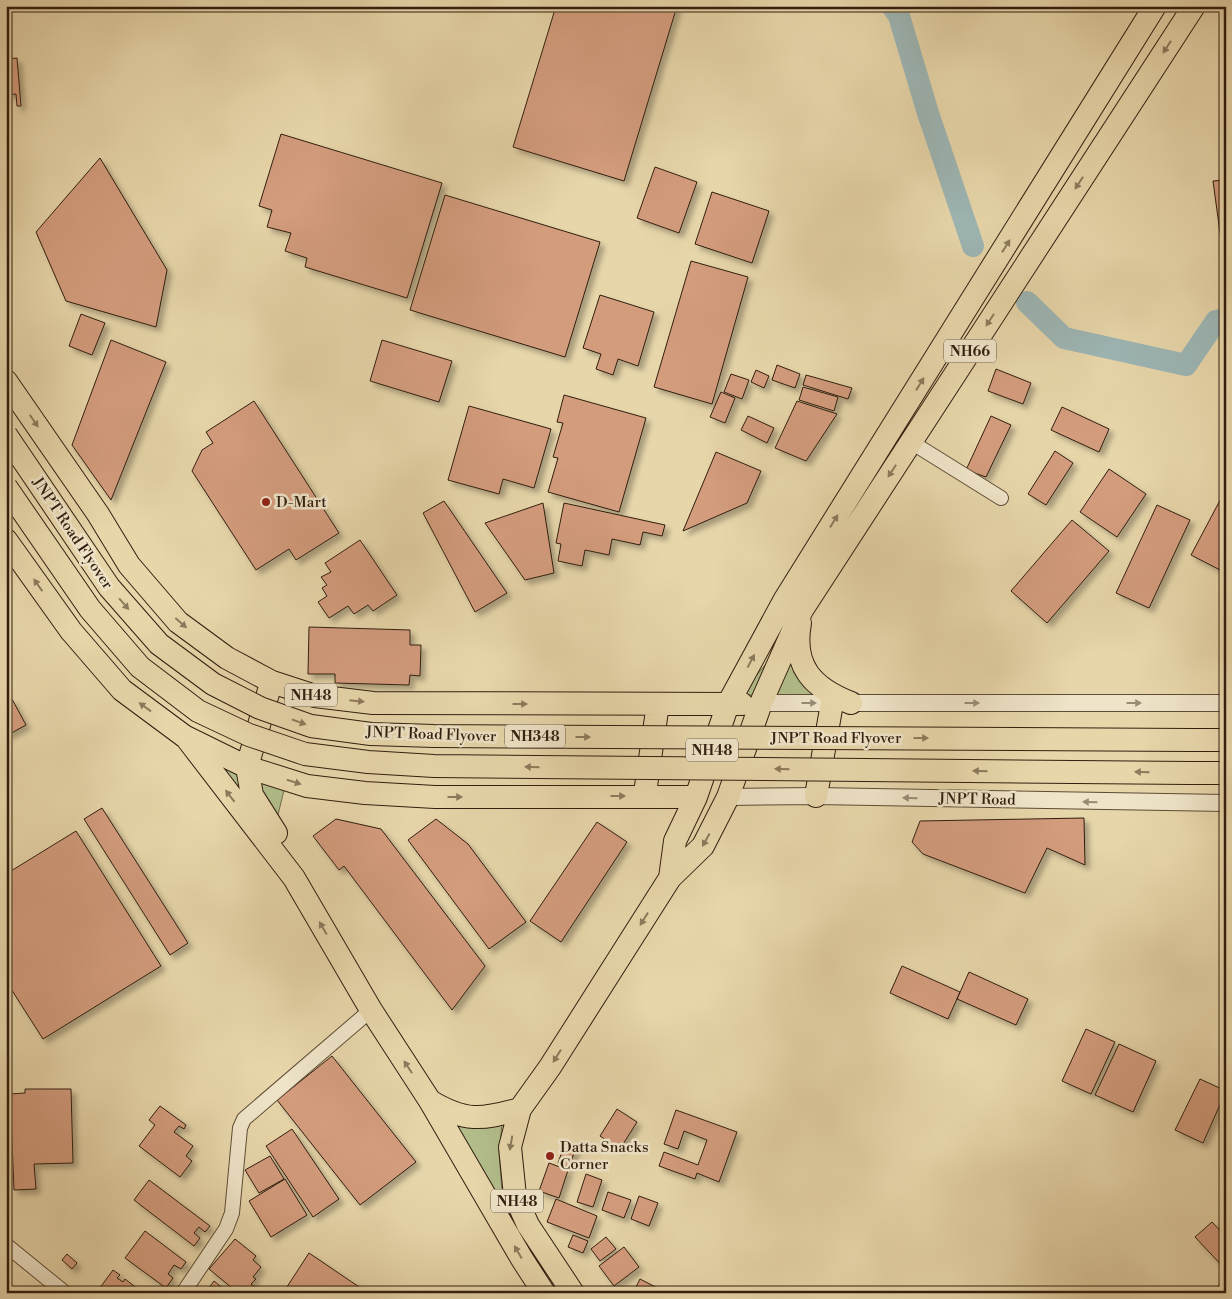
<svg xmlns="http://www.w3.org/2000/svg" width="1232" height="1299" font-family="'Libre Bodoni',serif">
  <defs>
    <filter id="shadow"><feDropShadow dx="4.5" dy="4.5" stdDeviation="2.5" flood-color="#0004"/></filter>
  </defs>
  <rect width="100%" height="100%" fill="#e7d6aa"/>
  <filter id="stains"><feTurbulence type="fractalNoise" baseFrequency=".004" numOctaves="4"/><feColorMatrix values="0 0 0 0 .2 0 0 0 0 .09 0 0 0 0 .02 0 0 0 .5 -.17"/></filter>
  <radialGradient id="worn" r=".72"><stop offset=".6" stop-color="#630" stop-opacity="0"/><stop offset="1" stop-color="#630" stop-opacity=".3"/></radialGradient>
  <!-- green -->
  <path fill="#b2be8b" stroke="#726e4d" d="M791,634L801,681L814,695H740Z
    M215,762L284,790L277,819L276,846Z
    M455,1124C471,1129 486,1128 502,1124L499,1153L503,1203Z"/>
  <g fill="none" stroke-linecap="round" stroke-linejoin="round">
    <!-- river -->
    <path stroke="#9db6b5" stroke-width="22" d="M892,6L899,16L928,113L973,246
      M1027,302L1064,338L1186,365L1216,321L1226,319"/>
  </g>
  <!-- building -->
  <path fill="#d39c7d" stroke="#311e0f" filter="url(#shadow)" d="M556,6H677L624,181L513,147Z
    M17,58L21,106H17L16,94L6,95V59Z
    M281,134L442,183L407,298L305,267L307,258L285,251L291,233L267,227L272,210L259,206Z
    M100,158L167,270L156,327L66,301L36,232Z
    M655,167L697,182L679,233L637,218Z
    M1226,180V239L1221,240L1213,181Z
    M712,192L769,211L752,263L695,244Z
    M445,195L600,242L565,357L410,310Z
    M691,261L748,277L712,404L654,387Z
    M600,295L654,312L638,366L618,359L613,375L596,369L601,354L583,348Z
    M81,314L105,323L92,355L69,346Z
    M111,340L166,362L111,500L72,445Z
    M382,340L452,361L439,402L370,381Z
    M777,365L800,374L795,388L772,380Z
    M996,369L1031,383L1023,404L988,391Z
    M756,370L769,376L764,388L751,382Z
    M731,374L749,380L742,399L724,392Z
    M806,375L852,388L848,399L803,385Z
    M803,387L838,397L834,411L799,400Z
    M721,392L735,398L725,423L710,417Z
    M564,395L646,418L619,512L548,492L558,458L553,457L563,423L557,422Z
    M254,401L339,533L296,560L289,549L256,570L192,471L202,450L213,443L206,432Z
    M797,401L837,414L806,461L775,448Z
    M469,406L551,429L534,488L503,479L499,494L448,480Z
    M1062,407L1109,429L1099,452L1051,430Z
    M748,416L774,428L767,443L741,430Z
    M991,416L1011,425L986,477L966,470Z
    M1055,451L1073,463L1046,505L1028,494Z
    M716,452L761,471L747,503L683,531Z
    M1109,469L1146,494L1117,537L1080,512Z
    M1226,489V573L1191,555Z
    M444,501L507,593L475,612L423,513Z
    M543,503L554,573L525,580L485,523Z
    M564,503L665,525L662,536L643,532L640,545L612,539L609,555L585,550L582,566L558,561L561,544L556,543Z
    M1157,505L1190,520L1149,608L1116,593Z
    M1072,520L1109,551L1047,623L1011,591Z
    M360,540L397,595L373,611L368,605L354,614L348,606L329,618L318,602L327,596L322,588L327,585L321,577L331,572L325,563Z
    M309,627L410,630V645H421L420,676L410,675L409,685L335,683V674H308Z
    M12,699L26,725L6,736V703Z
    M102,808L188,943L170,955L84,819Z
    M1084,818L1085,865L1047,848L1025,893L923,854L912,842L920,821Z
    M336,819L381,829L485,966L452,1010L344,866L339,870L313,836Z
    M436,819L468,844L526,922L489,949L408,840Z
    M597,822L627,842L561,942L530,921Z
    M76,831L161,966L43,1039L6,981V874Z
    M902,966L960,992L948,1019L890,993Z
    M969,972L1028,999L1016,1025L957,999Z
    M1086,1029L1115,1042L1091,1094L1062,1081Z
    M1119,1044L1156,1061L1133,1112L1095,1095Z
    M332,1056L416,1162L360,1205L277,1100Z
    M1200,1079L1226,1091L1203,1143L1175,1130Z
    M25,1089H71L73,1163L34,1164L36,1189L14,1190L10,1094L25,1093Z
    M160,1106L186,1125L184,1129L179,1126L174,1132L193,1146L186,1156L192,1161L180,1177L139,1146L155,1125L149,1120Z
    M617,1109L637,1122L620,1149L600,1136Z
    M676,1110L737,1132L719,1182L697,1173L695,1179L659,1166L664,1152L698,1165L707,1140L684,1131L678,1149L664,1144Z
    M292,1129L339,1199L313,1217L266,1146Z
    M565,1143L576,1147L569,1167L558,1163Z
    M270,1156L284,1179L259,1193L245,1170Z
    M549,1163L568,1170L559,1198L539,1191Z
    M586,1174L602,1180L593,1207L577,1202Z
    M285,1179L307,1215L271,1237L249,1201Z
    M149,1180L210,1226L205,1232L199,1227L194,1233L200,1238L194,1246L134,1200Z
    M608,1192L631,1200L624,1218L602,1210Z
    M639,1196L658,1203L649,1226L631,1219Z
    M556,1199L597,1216L589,1238L547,1222Z
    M1212,1222L1226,1237V1270L1195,1237Z
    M145,1231L186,1262L181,1269L174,1265L168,1274L173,1278L166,1288L125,1258Z
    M573,1235L588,1241L583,1253L568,1247Z
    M606,1237L616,1249L600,1261L591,1249Z
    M235,1239L256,1256L253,1260L261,1267L253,1277L256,1279L251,1284L258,1290L255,1293H238L209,1269Z
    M624,1247L639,1267L614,1286L599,1266Z
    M309,1253L368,1293H283Z
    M67,1254L77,1263L72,1269L62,1260Z
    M113,1270L120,1275L117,1278L123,1282L125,1279L143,1293H96Z
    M640,1279L667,1293H633Z
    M1226,1279V1293H1211Z
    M214,1281L229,1293H205Z"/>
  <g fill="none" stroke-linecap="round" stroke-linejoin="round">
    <defs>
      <path id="minor" d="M911,442L1001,498
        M6,1245L65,1293
        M183,1293L226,1229L232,1213L240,1128L244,1119L371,1010"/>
      <path id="tertiary" d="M761,703H1226
        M728,797L816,796L1226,803"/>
      <path id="trunk" d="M6,381L98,514L129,565L178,622L227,658L272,682L315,696L373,703L742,704
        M6,540L71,631L122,690L184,736L247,767L307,786L365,793L435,797H696
        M800,623C792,667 813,688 851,703
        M269,690L247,767L252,795L276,833
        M188,740L294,878L371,1010L430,1101L522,1259L544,1293
        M1193,740H1226
        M1191,773H1226
        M646,786L658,704
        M816,796L832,703
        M670,878L675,841L696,797L728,704L785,599L1155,6
        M430,1101C465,1122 481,1120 520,1109
        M573,1293L528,1225L515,1196L510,1147L520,1109L550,1067L670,878L703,846L728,797L761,703L802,610L1194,6"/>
    </defs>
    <!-- minor casing -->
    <use href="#minor" stroke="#5e4c36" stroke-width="16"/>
    <!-- tertiary casing -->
    <use href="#tertiary" stroke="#5e4c36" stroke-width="18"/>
    <!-- trunk casing -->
    <use href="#trunk" stroke="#311e0f" stroke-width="24"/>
    <!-- minor -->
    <use href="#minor" stroke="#efe4c8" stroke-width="14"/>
    <!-- tertiary -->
    <use href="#tertiary" stroke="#efe4c8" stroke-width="16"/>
    <!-- trunk -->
    <use href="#trunk" stroke="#e7d6aa" stroke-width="22"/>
    <defs>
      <path id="trunk-bridge" d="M6,435L109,587L159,644L213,684L260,708L311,726L371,734L434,736L1193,740
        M6,487L90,609L140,667L198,711L249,735L305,754L368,762L434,766L1191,773"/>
    </defs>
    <!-- trunk-bridge casing -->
    <use href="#trunk-bridge" stroke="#311e0f" stroke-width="24" stroke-linecap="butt"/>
    <!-- trunk-bridge -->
    <use href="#trunk-bridge" stroke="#e7d6aa" stroke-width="22"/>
  </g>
  <!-- one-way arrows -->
  <defs><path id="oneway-solid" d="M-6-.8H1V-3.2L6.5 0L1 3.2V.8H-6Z" transform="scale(1.25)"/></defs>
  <g fill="#8c7a5c">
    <use href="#oneway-solid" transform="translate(1167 47) rotate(123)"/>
    <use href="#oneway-solid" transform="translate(1079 183) rotate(123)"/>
    <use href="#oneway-solid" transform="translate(1006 246) rotate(-58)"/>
    <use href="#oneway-solid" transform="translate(990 320) rotate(123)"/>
    <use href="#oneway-solid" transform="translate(920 384) rotate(-58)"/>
    <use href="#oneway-solid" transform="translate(34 421) rotate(56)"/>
    <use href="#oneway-solid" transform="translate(892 471) rotate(123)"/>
    <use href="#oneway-solid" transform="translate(834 521) rotate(-58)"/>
    <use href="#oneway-solid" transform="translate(38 585) rotate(-125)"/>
    <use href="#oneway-solid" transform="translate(124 604) rotate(49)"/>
    <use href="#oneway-solid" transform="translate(181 623) rotate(41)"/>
    <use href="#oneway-solid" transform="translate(751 661) rotate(-62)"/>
    <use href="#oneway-solid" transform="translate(357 701) rotate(6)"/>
    <use href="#oneway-solid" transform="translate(520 704)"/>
    <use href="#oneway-solid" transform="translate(145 707) rotate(-144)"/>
    <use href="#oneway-solid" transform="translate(299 722) rotate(19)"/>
    <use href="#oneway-solid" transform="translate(583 737)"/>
    <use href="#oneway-solid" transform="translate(921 738)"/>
    <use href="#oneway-solid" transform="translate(532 767) rotate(-179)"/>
    <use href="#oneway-solid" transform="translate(782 769) rotate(-179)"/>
    <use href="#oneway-solid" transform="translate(980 771) rotate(-179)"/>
    <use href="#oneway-solid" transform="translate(1142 772) rotate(-179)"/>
    <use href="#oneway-solid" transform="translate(294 782) rotate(18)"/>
    <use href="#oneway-solid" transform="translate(230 796) rotate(-128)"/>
    <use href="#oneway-solid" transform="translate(618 796)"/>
    <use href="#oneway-solid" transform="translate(455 797)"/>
    <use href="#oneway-solid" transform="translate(706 840) rotate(119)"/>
    <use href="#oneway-solid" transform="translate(644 919) rotate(122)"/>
    <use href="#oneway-solid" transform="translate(323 928) rotate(-120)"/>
    <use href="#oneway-solid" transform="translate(557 1056) rotate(122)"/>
    <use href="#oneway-solid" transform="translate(408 1067) rotate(-123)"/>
    <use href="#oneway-solid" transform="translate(511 1143) rotate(100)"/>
    <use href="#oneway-solid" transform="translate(518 1252) rotate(-120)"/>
  </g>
  <g fill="#9a8b75">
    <use href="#oneway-solid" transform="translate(809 703)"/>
    <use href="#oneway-solid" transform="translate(972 703)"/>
    <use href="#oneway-solid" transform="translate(1134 703)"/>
    <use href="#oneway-solid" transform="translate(910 798) rotate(-179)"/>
    <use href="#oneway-solid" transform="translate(1090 802) rotate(-179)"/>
  </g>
  <!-- markers -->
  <g fill="#8f2418" stroke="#efe4c8" stroke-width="2">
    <circle cx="266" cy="502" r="5"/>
    <circle cx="550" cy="1156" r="5"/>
  </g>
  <g text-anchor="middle" stroke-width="5" stroke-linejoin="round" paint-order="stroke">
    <!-- shield labels -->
    <g fill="#efe4c8" stroke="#6a5946" stroke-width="1">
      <rect x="944" y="339.5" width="52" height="23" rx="4"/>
      <rect x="285" y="683.5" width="52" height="23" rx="4"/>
      <rect x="505" y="724.5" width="60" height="23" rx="4"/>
      <rect x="686" y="738.5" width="52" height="23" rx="4"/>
      <rect x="491" y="1189.5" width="52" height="23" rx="4"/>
    </g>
    <g font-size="14" font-weight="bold" fill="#311e0f">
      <text x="970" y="356">NH66</text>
      <text x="311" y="700">NH48</text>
      <text x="535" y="741">NH348</text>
      <text x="712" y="755">NH48</text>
      <text x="517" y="1206">NH48</text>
    </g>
    <!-- poi labels -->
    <g font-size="15" fill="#311e0f" stroke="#efe4c8" text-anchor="start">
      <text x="276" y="507">D-Mart</text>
      <text x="560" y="1152">Datta Snacks<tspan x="560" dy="17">Corner</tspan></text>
    </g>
    <!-- street labels -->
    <g font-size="15" fill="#311e0f" stroke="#efe4c8">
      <text transform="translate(73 533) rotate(56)" y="5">JNPT Road Flyover</text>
      <text transform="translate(431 734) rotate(2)" y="5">JNPT Road Flyover</text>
      <text x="836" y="743">JNPT Road Flyover</text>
      <text transform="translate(977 799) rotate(1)" y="5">JNPT Road</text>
    </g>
  </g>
  <!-- margin -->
  <rect width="1232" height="1299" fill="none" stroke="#e7d6aa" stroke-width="25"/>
  <rect x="8" y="8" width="1217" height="1284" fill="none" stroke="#311e0f" stroke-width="2.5"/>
  <rect x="12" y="12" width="1207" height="1274" fill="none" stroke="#311e0f"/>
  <rect width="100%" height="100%" filter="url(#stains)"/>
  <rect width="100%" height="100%" fill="url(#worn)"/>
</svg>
